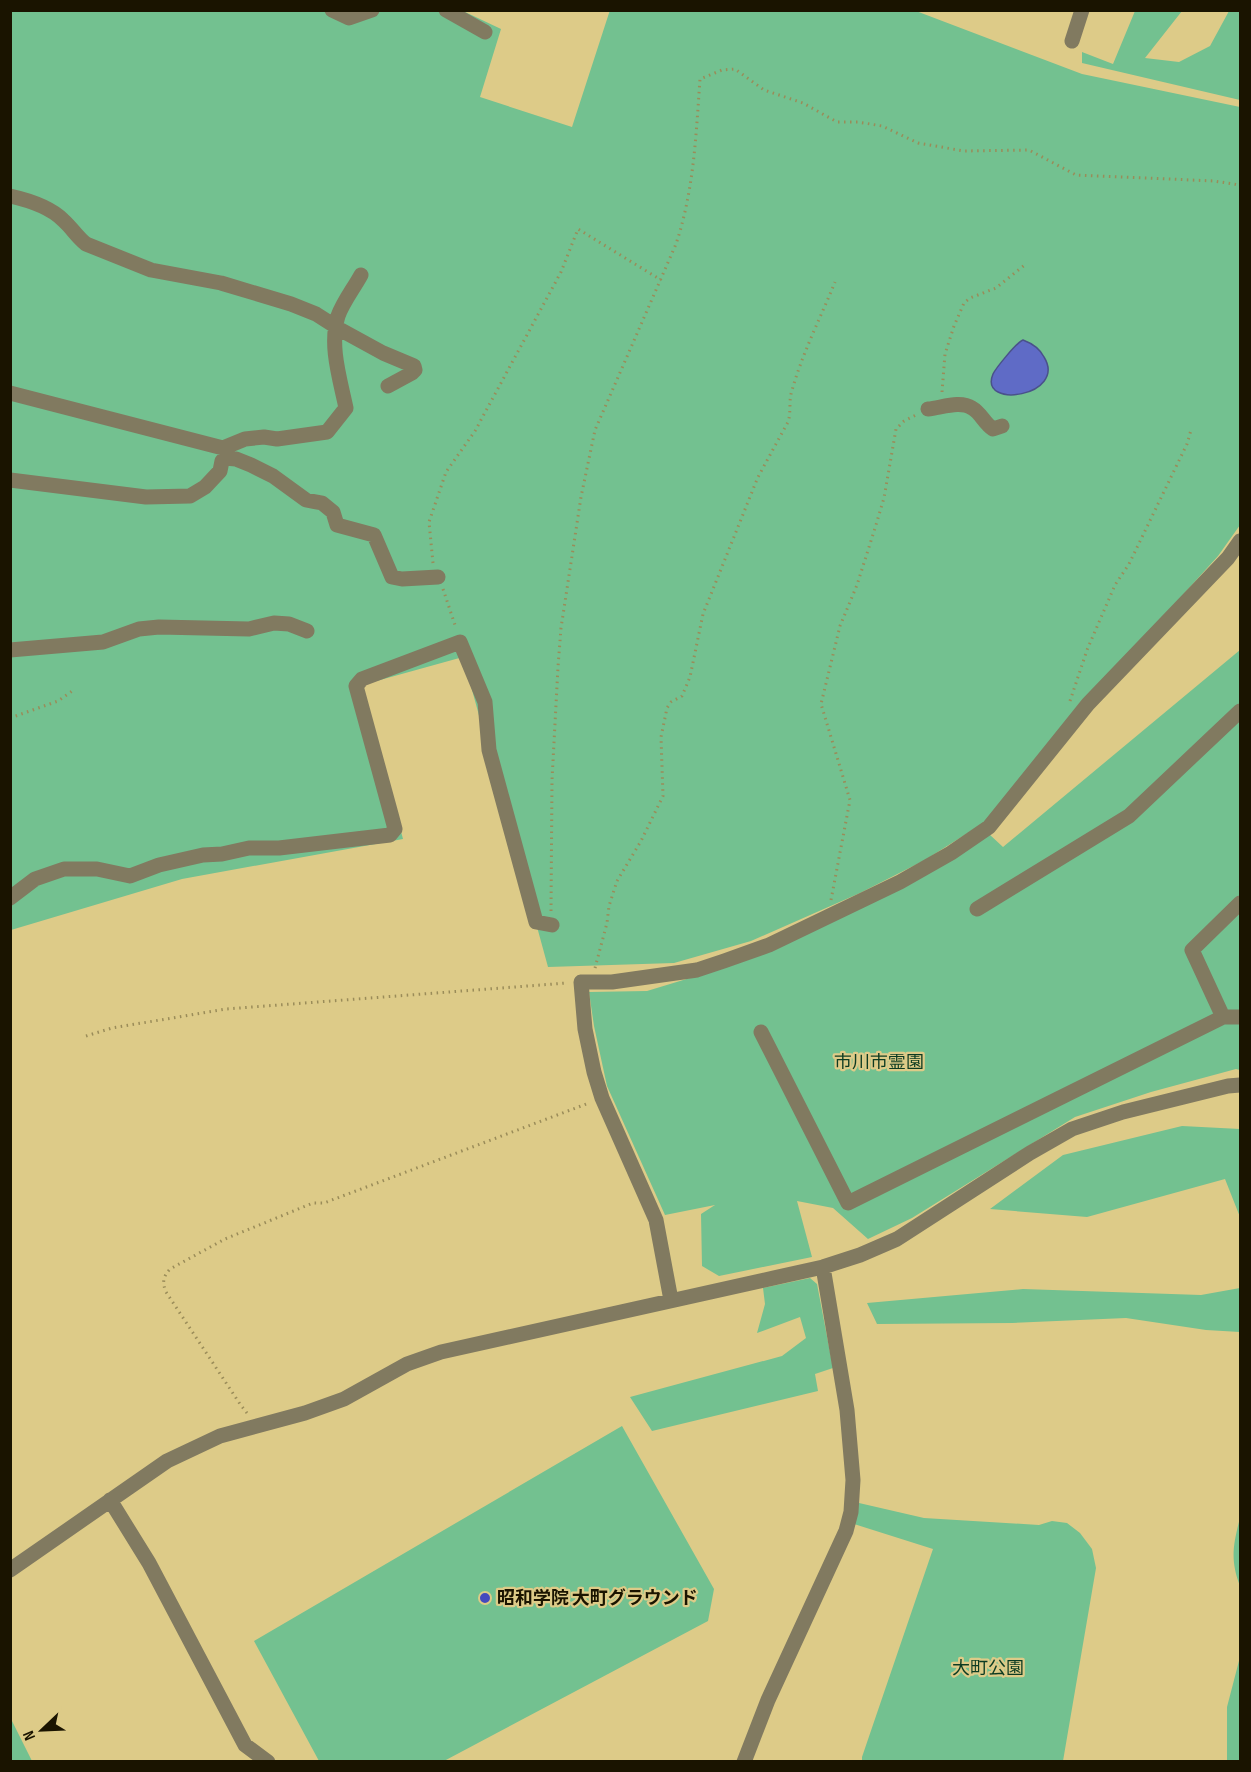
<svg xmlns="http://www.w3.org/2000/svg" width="1251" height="1772" font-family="'Sofia Sans Condensed','Noto Sans JP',sans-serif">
  <rect width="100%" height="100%" fill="#ddcb88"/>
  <!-- green -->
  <path fill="#73c190" d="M610,10L916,11L1082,74L1240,107V525L1218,556L1086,702L985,822L925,860L860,893L751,941L674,963L548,967L463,657L362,685L403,839L182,879L11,930V11H463L501,29L480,97L572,127Z
    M1135,11H1182L1145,58L1179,62L1210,46L1229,11H1240V100L1082,63V52L1113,64Z
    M1240,650V1070L1236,1069L1151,1092L1075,1117L912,1218L868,1239L833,1208L797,1201L812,1257L719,1276L702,1266L701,1214L715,1205L665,1215L607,1086L594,1026L589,992L647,991L736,964L989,834L1003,847Z
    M1182,1126L1240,1129V1217L1225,1179L1087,1217L990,1209L1063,1155Z
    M810,1278L817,1284L833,1368L815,1374L818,1391L652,1431L630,1397L782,1356L806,1338L800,1317L757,1333L765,1304L763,1288Z
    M1240,1288V1332L1206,1330L1126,1318L1012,1323L877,1324L867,1303L1023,1289L1201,1295Z
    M622,1426L714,1589L708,1621L444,1761H319L254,1641Z
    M859,1503L924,1518L1039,1525L1052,1521L1067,1523L1080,1533L1092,1549L1096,1568L1063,1761H862V1757L933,1549L854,1524Z
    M1240,1518V1586C1230,1560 1233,1545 1240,1518Z
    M1240,1657V1761H1227V1707Z
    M10,1719H11L32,1761H11Z"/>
  <!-- water -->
  <path fill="#5f6bc6" stroke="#4a518b" stroke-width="1.5" d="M1023,340C1031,343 1040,349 1044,357C1068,396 978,410 993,374C996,368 1016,343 1023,340Z"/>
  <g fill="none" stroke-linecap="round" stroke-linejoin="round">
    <!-- path -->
    <path stroke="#9a8c59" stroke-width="3" stroke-dasharray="1.5 4.5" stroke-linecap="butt" d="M942,392L945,354L954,326L964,303L970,298L996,288L1026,264
      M433,563L429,522L446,472L475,431L561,272L578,229L661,280
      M443,589L456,628
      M1070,701L1087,650L1115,585L1129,564L1187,444L1191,430
      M10,718L58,701L75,689
      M831,900L850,800L821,704L840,626L857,585L876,525L884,498L896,429L904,421L916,415
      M551,911L552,780L558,667L561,628L581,497L595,430L676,244C694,190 696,135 700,79L722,70L735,69L764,90L803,103L837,122H858L882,126L918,143L964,151L1029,150L1076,175L1214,181L1240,185
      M595,968L607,923L609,906L617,881L641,841L663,796L661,737L667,708L671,702L682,696L690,677L703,614L758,477L788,422C791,413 789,404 791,394C801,356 820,319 835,282
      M86,1036L112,1028L226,1009L567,983
      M247,1413L240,1404L166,1292C162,1282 163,1277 170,1269L225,1239L313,1203H324L589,1103"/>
    <!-- minor -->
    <path stroke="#817a60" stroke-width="15" d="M332,10L349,18L372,10
      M446,10L485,32
      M1072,41L1082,10
      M10,196C28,200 50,207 63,220C72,228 77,237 86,244L151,270L221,283L291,304L316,314L341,330L383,353L414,366L415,370L412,373L388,386
      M10,393L223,448L245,439L264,437L277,439L327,432L346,408C340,379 329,345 338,316C343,302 354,288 361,275
      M928,409C941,408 960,400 972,408C981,413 984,423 993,429L1002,426
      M10,480L146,497L190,496L205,487L220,471L222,461L225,458L236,459L251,465L273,476L306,500L322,503L333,512L337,525L374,535L392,577L402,579L438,577
      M10,650L103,642L139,629L159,627L249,629L274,623L289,624L307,631
      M10,898L35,879L64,869H97L130,876L159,865L203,855L222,854L249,848H279L390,835L395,829L391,814L356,686L362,679L460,642L485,702L489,750L536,922L552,925
      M977,909L1129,816L1240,711
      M1223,1017L1192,950L1240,903
      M761,1032L848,1203L1223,1017H1240
      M671,1300L656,1220L602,1098L594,1072L585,1029L581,982H612L697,970L724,961L769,945L900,882L951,853L989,827L1088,704L1228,558L1240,541
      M110,1500L149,1563L245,1745L268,1762
      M10,1570L167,1461L220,1436L305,1413L344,1399L407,1364L441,1352L823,1267L860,1255L897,1239L1030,1153L1072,1129L1123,1112L1228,1086L1240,1085
      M744,1762L768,1700L846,1531L851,1512L853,1480L847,1410L823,1267"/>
  </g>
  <!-- markers -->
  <circle fill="#4449be" stroke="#ddcb88" stroke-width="2" cx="485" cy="1598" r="6"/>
  <g text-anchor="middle" stroke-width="4.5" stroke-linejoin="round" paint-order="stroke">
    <!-- park labels -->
    <g font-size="18" fill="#0c3b22" stroke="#ddcb88">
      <text x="879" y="1068">市川市霊園</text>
      <text x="988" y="1674">大町公園</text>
    </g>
    <!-- poi labels -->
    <g font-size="18" font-weight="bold" fill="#1a1400" stroke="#ddcb88" text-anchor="start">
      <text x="497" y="1604">昭和学院 大町グラウンド</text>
    </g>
  </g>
  <!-- border -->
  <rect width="1251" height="1772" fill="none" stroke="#1a1400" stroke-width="24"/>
  <!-- north arrow -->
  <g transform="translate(42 1730) rotate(247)" stroke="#ddcb88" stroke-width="4.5" paint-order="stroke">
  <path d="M0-4.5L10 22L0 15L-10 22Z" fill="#1a1400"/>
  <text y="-9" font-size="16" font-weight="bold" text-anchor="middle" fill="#1a1400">N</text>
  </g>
</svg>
